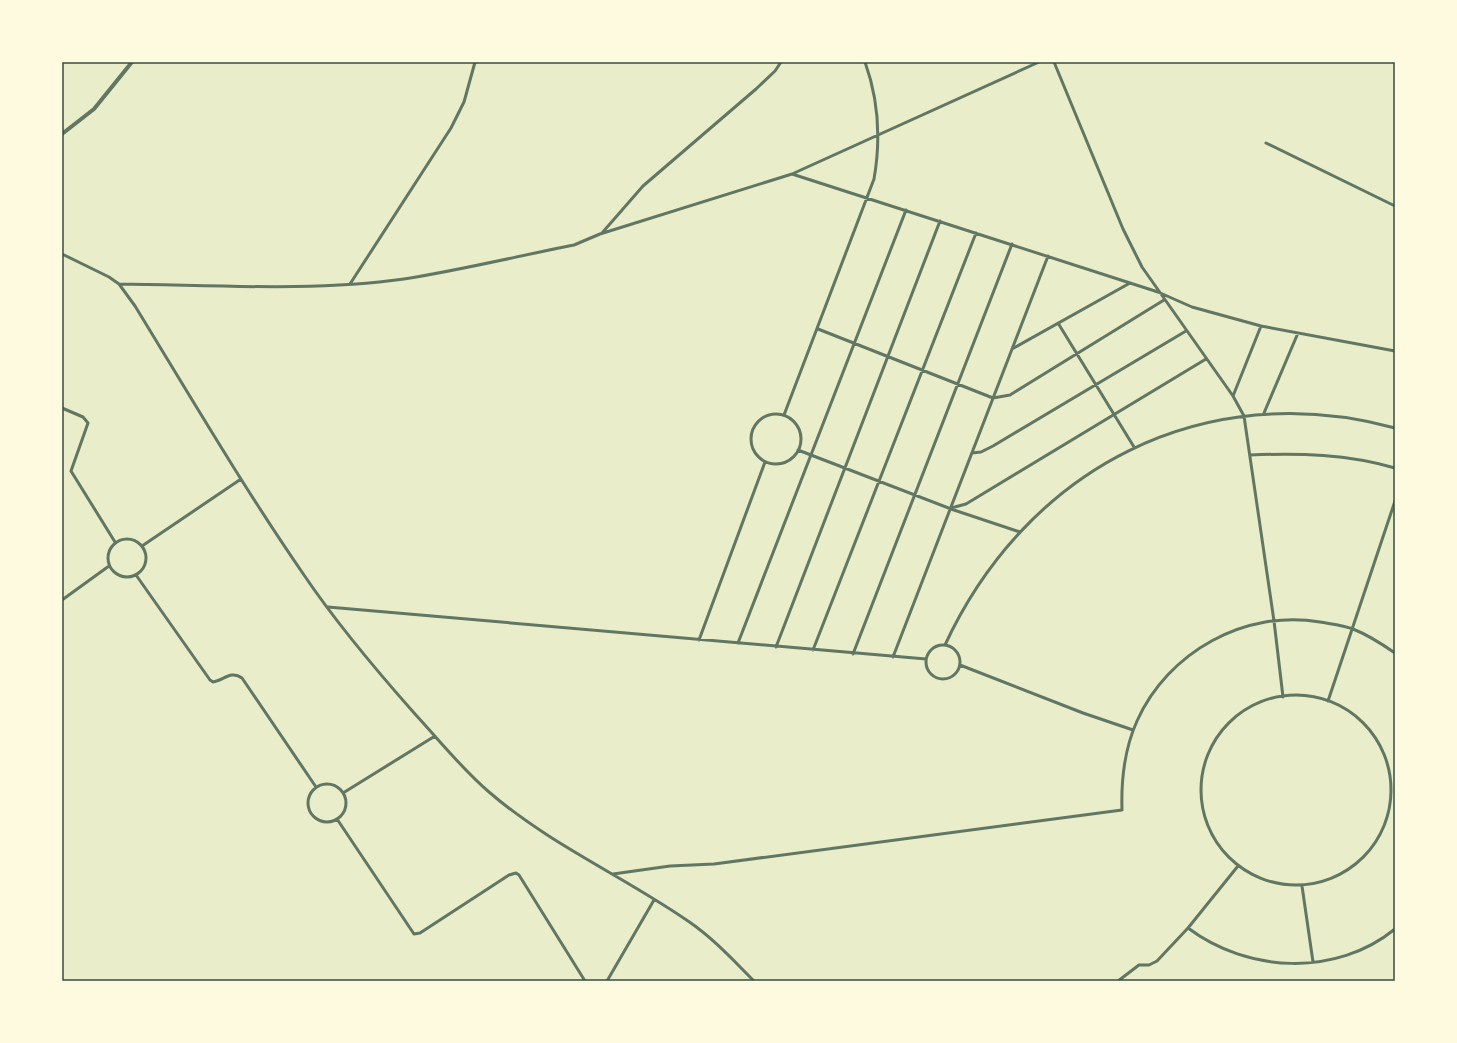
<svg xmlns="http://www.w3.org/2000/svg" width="1457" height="1043" font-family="Manrope,sans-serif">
  <rect width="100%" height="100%" fill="#e9edc9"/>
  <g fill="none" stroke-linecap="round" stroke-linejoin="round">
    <!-- service -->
    <path stroke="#617663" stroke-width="3" d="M1054,62L1123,229L1142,267L1233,396L1244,416L1274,621L1283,697
      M1266,143L1395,206
      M792,174L1158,292L1192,307L1261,326L1395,351
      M602,233L643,186L756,89L775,71L781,62
      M62,254L109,277L119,284L135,306C190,396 244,488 304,575C337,624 376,670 415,714C439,740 462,769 489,792C549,844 623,876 688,921C713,938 733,960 754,981
      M119,284C213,285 311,292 404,279C461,270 518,256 574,245L600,234L792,174L1039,62
      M350,284L451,128L464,102L475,62
      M1058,323L1134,447
      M818,329L993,398L1010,395L1164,300
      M1012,349L1130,283
      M1233,396L1261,326
      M62,408L83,417L88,423L71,471L115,542
      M1264,413L1298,333
      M751 439a25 25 0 1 1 50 0a25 25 0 1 1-50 0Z
      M784,415L874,179C881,139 879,101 865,62
      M798,450L951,509L1020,532
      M972,453L981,452L993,446L1186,331
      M1250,455C1300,453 1347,454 1395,468
      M951,508L966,504L1206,359
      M108 558a19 19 0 1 1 38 0a19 19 0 1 1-38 0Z
      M142,546L241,479
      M136,575L210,680L213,682C224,680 231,670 242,678L316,787
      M62,600L109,566
      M328,607L926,659
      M699,640L765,462
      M738,643L906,210
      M926 662a17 17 0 1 1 34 0a17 17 0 1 1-34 0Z
      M945,645C1027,468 1204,376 1395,428
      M776,647L940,221
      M813,650L976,233
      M853,654L1012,244
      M893,657L1048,256
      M960,665L1083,713L1133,730
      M1201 790a95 95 0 1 1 190 0a95 95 0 1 1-190 0Z
      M1328,701L1395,501
      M308 803a19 19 0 1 1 38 0a19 19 0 1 1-38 0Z
      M343,793L435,736
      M337,819L414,934L420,933L509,875L516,873L519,875L585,981
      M613,874L670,866L714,864L1122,810C1121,779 1124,750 1137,721C1168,652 1245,609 1320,622C1331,624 1343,625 1353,629C1368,635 1382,644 1395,653
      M1302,886L1313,962
      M1188,928C1248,973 1336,977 1395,929
      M607,981L654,900
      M1118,981L1139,965H1149L1157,961L1188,928L1238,866"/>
    <!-- minor -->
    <path stroke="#617663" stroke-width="4" d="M62,134L94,109L132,62"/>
  </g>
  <!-- border -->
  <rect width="1457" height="1043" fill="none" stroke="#fefae0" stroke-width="126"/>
  <rect x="63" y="63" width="1331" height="917" fill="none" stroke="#344e41" stroke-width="1.5"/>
</svg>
